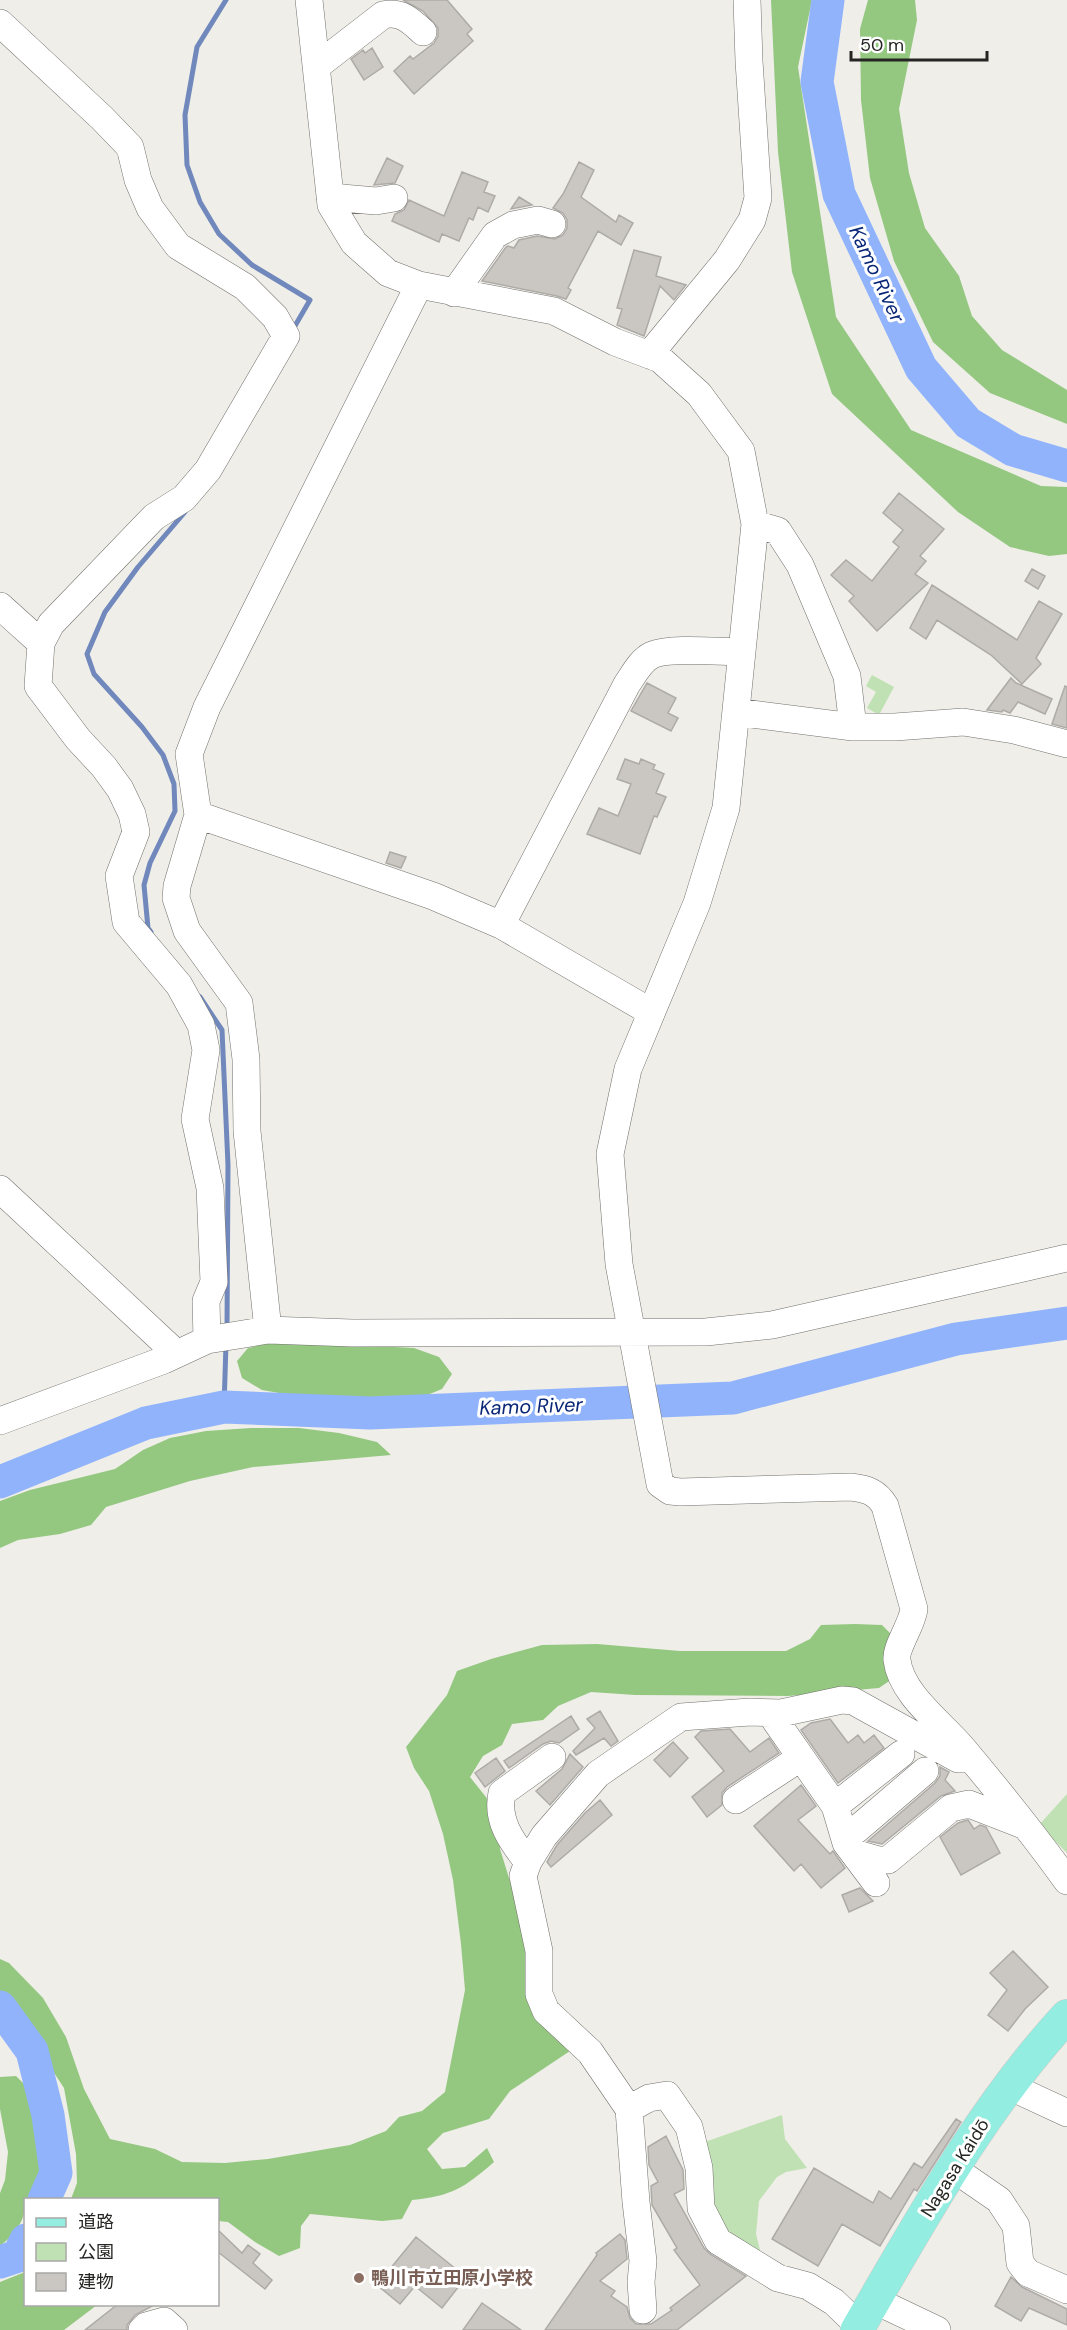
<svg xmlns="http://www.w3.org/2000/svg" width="1067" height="2330" font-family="'DM Sans','Noto Sans JP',sans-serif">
  <rect width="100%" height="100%" fill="#efeee9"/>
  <!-- green -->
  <path fill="#c0e1b3" d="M872,675L894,687L879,715L867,708L876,692L866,686Z
    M1067,1794V1853L1039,1825Z
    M782,2115L785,2139L807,2168L786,2172L777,2177L759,2201L756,2234L762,2258L724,2230L709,2204L702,2143Z"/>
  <!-- forest -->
  <path fill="#94c880" d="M771,0H812L798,67L836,317L911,430L1041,486L1067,487V554L1049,556L1010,547L958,512L832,394L792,272L778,152Z
    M868,0H915L917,20L899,109L909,173L925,228L959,276L972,316L1002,350L1067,390V424L990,393L933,342L894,261L870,178L861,100L860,29Z
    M278,1341L414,1348L439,1357L452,1374L442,1389L415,1400L377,1402L296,1396L262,1390L242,1378L237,1361L248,1348Z
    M251,1428H299L339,1433L377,1442L391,1455L253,1467L190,1481L106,1507L91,1525L60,1534L18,1540L0,1548V1501L30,1490L115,1469L143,1450L170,1438L206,1431Z
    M855,1624L882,1625L894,1637L895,1677L879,1688L788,1696L635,1695L591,1692L558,1706L543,1720L512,1724L502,1745L483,1756L470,1777L497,1811L500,1849L526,1933V1984L534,2018L576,2047L510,2091L489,2119L443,2133L427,2149L442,2169L465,2167L487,2148L494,2162C464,2188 452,2196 412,2200L402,2219L382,2221L310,2214L301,2226L300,2248L279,2256L255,2242L228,2222L218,2221V2200L71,2199L77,2183L76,2154L64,2088L39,2050L0,2000V1959L9,1963L43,1998L66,2037L84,2089L110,2139L155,2149L182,2162L225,2163L268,2159L350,2145L386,2131L399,2117L422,2111L445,2092L465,1990L461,1944L453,1880L443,1834L429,1791L414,1768L406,1747L447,1695L457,1671L491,1659L542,1645L597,1644L680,1651H786L810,1639L821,1625Z
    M16,2076L33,2093L39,2142L40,2165L37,2184L32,2199L26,2200C26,2219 16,2234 0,2246V2193L5,2180L8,2152L0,2109V2077Z
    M25,2272L26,2304L97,2305L64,2330H0V2282Z"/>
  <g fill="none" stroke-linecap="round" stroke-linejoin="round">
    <!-- stream -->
    <path stroke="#7088bb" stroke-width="5" d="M226,0L197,47L185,115L187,165L200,202L219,234L252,265L310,300L292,331
      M151,932L148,928L144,885L150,863L175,811L174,784L163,755L142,727L94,674L87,654L105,612L138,567L185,512
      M200,997L222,1030L228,1165L227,1329
      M224,1407L226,1344"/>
    <!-- river -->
    <path stroke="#90b3fc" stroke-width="33" d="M828,0L817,82L839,194L921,368L968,423L1013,450L1067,466
      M0,1482L146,1423L224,1407L370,1413L733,1398L956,1339L1067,1323
      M0,2007L32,2051L48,2115L56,2173L44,2200
      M0,2262L18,2256L26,2240"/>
  </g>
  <!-- building -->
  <path fill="#cac7c3" stroke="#aeaba7" stroke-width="1.5" d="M403,0H447L472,29L467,34L473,41L414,94L394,71L410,56L413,59L434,43L438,36V28L423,11Z
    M372,48L383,67L364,80L351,59L363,50L365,53Z
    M387,158L403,166L395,183L374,185Z
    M579,162L594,170L581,197L616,222L619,215L633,223L621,245L598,231L568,288L571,290L566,299L557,296L482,281L506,247L508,246L514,248L519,240L537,236L555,239L563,235L567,228V220L563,213L553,208L563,194Z
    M462,172L488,182L484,192L495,196L488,212L478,207L473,220L469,218L459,241L442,234L439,242L392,221L395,214L404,210L409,200L444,216Z
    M519,197L532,205L511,209Z
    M634,250L661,257L656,276L686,285L674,300L660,286L644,336L617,325L622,309L617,308Z
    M899,493L944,529L920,556L926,561L915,574L928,583L877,631L849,601L854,596L831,575L846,560L872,581L899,547L893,542L903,530L883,513Z
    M1032,569L1045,576L1038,589L1025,581Z
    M932,585L1017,640L1039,601L1062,614L1036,658L1041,664L1022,684L991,655L937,620L926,639L910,628Z
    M1011,678L1016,683L1052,699L1045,714L1018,702L1010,713L1003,710L1002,712L987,710Z
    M647,683L676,698L668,713L678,718L671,731L631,711Z
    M1065,686L1067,687V728L1052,724Z
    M625,759L639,764L641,759L655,765L653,769L664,774L656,793L666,797L657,817L654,816L640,854L587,834L599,808L618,816L631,784L617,779Z
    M390,852L406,857L401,868L386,863Z
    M600,1711L618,1741L611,1746L604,1738L576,1755L573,1751L595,1728L587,1719Z
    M571,1716L579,1729L559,1743L551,1741L543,1744L509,1768L504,1761Z
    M830,1719L848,1743L858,1735L864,1743L874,1735L884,1748L838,1783L801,1730L811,1723Z
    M730,1729L750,1752L769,1738L779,1753L727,1787L722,1793V1805L707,1817L692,1797L724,1771L695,1737L701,1731Z
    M673,1742L688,1758L670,1777L654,1760Z
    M570,1754L583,1767L550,1805L536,1791L562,1769Z
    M496,1758L505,1771L485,1787L475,1773Z
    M940,1767L949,1772L945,1780L955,1791L941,1796L882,1844L868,1841L935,1783L940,1776Z
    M801,1785L816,1806L798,1820L830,1854L833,1851L845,1868L821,1888L801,1864L794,1871L754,1826Z
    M600,1800L612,1815L551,1867L547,1862L557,1845L585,1813Z
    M968,1820L974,1829L980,1825L986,1827L1000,1853L961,1875L940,1837L958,1823Z
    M860,1888L873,1901L849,1912L842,1895Z
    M1013,1951L1048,1987L1025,2009L1008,2031L988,2015L1007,1990L990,1973Z
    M956,2119L961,2122L917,2191L914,2189L880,2246L842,2224L818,2266L772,2239L814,2168L873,2203L879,2191L891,2199L914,2163L922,2168Z
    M666,2136L683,2170L684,2189L674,2194L704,2248L710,2254L746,2276L677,2330H545L597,2255L596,2253L620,2234L625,2240L627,2259L600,2281L615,2291L611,2296L627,2307L630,2318L636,2324H651L672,2310L670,2308L700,2285L674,2250L677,2248L652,2205L651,2186L658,2182L649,2165L648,2147Z
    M218,2230L242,2253L248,2245L260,2254L253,2263L272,2280L265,2289L218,2252Z
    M416,2237L466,2277L442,2308L415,2286L400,2304L377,2285Z
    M1011,2277L1022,2287L1067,2309V2325L1029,2308L1021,2321L995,2306Z
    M482,2303L521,2330H463Z
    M118,2304H156L135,2315L127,2325V2330H85Z"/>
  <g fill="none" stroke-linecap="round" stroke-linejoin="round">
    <defs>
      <path id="minor" d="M309,0L331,205L354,243L388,273L419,285L554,311L615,342L660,359L699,394L741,451L755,524L726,808L697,903L628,1069L610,1154L619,1264L660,1484L670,1491L681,1492L851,1487C867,1489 877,1492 885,1506L914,1609C912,1625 895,1648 897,1660C901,1695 944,1725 965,1751C1000,1793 1035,1836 1067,1881
        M0,23L102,118L130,147L138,180L150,208L178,246L245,287L275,317L286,336L208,470L184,498L154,517L51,624L41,643L38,686L78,739L104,767L120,789L132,814L136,832L119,876L126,922L179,985L201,1025L206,1050L195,1119L210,1188L214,1282L206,1301L207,1340
        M317,66L383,15C401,11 410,20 423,32
        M330,197L376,201L394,198
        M454,293L495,235L513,225L538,220L552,224
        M649,355L727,260L752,220L758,198L749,61L747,0
        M755,524L778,531L800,565L847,676L853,727
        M0,606L41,643
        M736,712L853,727H895L963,722L1014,730L1067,744
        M198,815L433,896L501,925L651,1012
        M501,925L627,684C634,674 641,660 652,655C670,647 720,652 742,652
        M0,1189L177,1354
        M268,1330L247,1131L246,1059L239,1003L187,931L176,898L177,886L198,815L189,754L207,707L419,285
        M0,1421L164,1360L207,1340L268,1330L352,1333L706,1332L772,1325L1067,1258
        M770,1713L835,1806L846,1843L876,1883
        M736,1800L800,1758
        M835,1806L901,1754
        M844,1835L856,1830L925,1771
        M854,1853L878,1860H888L951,1808L969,1804L1023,1825
        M528,1862C511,1841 496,1820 502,1793L552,1757
        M1009,2086L1067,2113
        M629,2109L636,2202L643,2261L641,2282L643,2310
        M954,2169L999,2200L1016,2226L1020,2263L1028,2273L1067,2290
        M874,2300L937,2330
        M859,2326L834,2302L808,2286L778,2278L718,2241L701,2208L699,2168L689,2127L667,2095L649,2098L629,2109L590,2052L546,2011L539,1994V1951L523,1876L528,1862L544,1836L598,1774L681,1717L750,1712L781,1713L842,1700L853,1701L958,1759H967
        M142,2330L146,2326L164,2321L174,2330"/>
      <path id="major" d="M857,2330C920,2222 981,2109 1067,2016"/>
    </defs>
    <!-- minor casing -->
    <use href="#minor" stroke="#72716d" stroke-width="28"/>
    <!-- major casing -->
    <use href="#major" stroke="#cbcbca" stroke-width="34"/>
    <!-- minor -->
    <use href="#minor" stroke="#fff" stroke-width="27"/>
    <!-- major -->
    <use href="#major" stroke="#94ede1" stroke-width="33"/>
  </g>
  <!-- markers -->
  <circle fill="#8d6e63" stroke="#fff" stroke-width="2" cx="359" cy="2278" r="6"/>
  <g text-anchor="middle" stroke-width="6" stroke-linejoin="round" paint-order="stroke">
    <!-- street labels -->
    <g font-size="18" fill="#252523" stroke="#fff">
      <text transform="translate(955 2168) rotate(-58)" y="6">Nagasa Kaidō</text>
    </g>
    <!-- education labels -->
    <g font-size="18" font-weight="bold" fill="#785e54" stroke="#fff" text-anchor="start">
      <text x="371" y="2284">鴨川市立田原小学校</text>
    </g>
    <!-- water labels -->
    <g font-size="20" font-style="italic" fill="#092677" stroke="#fff">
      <text transform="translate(877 274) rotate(65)" y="7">Kamo River</text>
      <text transform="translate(531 1406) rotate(-2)" y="7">Kamo River</text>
    </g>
  </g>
  <!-- legend -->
  <rect x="24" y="2198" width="195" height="108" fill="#ffffff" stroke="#a8a8a7" stroke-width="1.5"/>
  <rect x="36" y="2218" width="30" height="9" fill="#94ede1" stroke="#a8a8a7" stroke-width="1.5"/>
  <text x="78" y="2228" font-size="18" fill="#252523">道路</text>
  <rect x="36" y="2243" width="30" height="18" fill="#c0e1b3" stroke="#a8a8a7" stroke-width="1.5"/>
  <text x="78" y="2258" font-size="18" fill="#252523">公園</text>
  <rect x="36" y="2273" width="30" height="18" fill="#cac7c3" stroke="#a8a8a7" stroke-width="1.5"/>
  <text x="78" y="2288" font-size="18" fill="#252523">建物</text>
  <!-- scale -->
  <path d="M851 51v9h136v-9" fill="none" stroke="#252523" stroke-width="3"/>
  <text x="860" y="51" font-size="18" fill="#252523" stroke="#ffffff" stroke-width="4.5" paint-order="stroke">50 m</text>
</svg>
